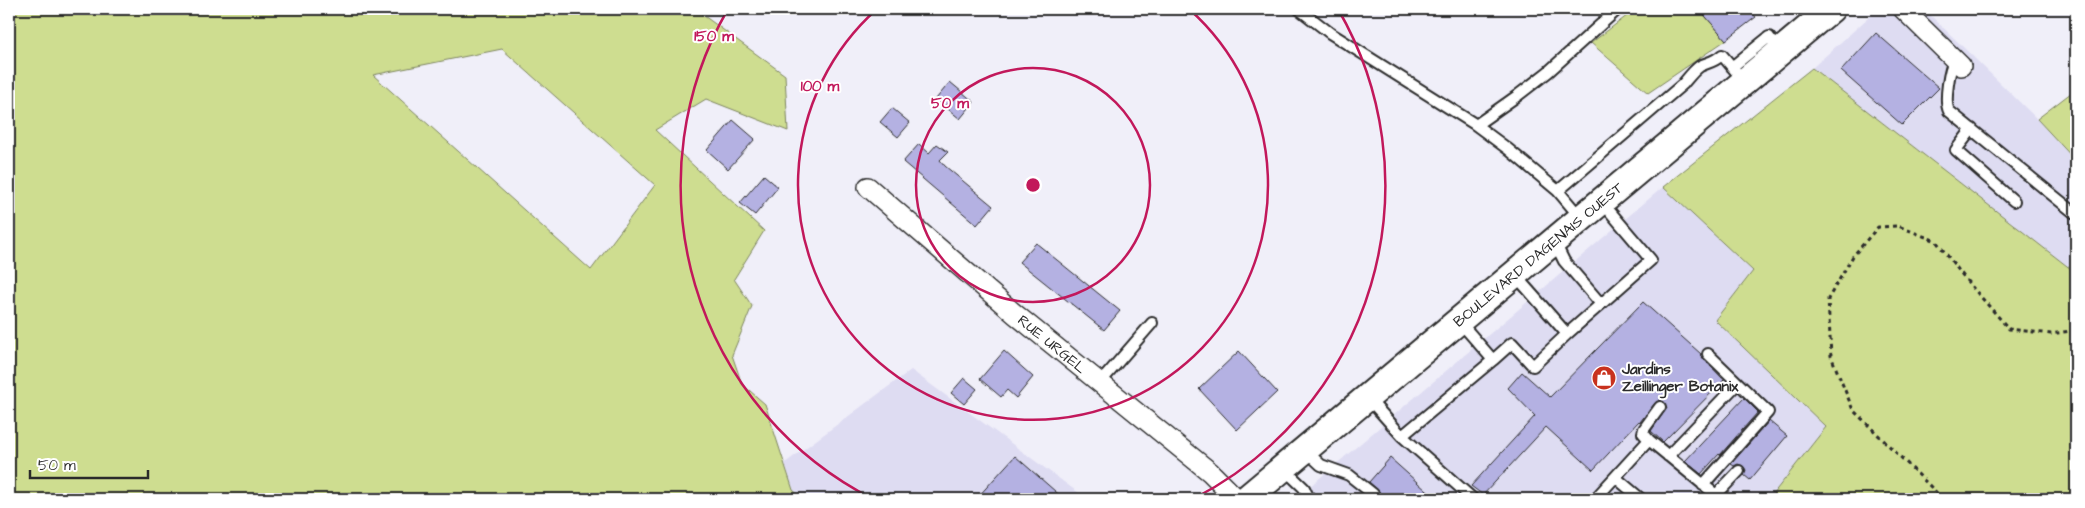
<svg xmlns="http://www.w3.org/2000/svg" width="2085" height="508" font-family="'Architects Daughter',sans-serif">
  <rect width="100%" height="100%" fill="#f0eff9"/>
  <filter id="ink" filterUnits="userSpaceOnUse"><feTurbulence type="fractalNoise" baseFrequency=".02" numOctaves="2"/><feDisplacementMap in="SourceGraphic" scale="10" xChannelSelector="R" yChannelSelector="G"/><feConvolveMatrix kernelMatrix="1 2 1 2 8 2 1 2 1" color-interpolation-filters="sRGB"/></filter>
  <g filter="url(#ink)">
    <!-- built -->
    <path fill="#dedcf2" d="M1878,9H1924L2037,119L2076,161V273L1812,68Z
      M1663,187L1753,271L1715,320L1826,427L1769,499H1295Z
      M911,370L1087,499H803L793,490L785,463Z"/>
    <!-- green -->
    <path fill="#cedd90" stroke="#7c845e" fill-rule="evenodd" d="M9,9H699L700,13L785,75L788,131L706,99L655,130L764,231L734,279L752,306L732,355L742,384L765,404L793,490L803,499H9ZM502,49L655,185L591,270L373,75Z
      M1636,9H1699L1726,40L1648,93L1591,43Z
      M1812,68L2076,273V499H1769L1826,427L1715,320L1753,271L1663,187Z
      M2076,89V161L2037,119Z"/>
    <!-- building -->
    <path fill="#b4b1e2" stroke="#2b2b2b" d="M1699,9H1749L1756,17L1726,40Z
      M1876,33L1939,88L1902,125L1841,71Z
      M950,82L974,102L960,119L936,99Z
      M892,108L910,123L898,137L880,122Z
      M733,120L755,139L728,169L707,150Z
      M919,144L929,153L937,144L948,152L940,160L945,166L993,206L977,225L903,162Z
      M764,175L778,187L755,215L740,203Z
      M1036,243L1120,311L1104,330L1019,262Z
      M1643,302L1701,354L1700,355L1724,380L1663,442L1651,431L1667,408L1664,402L1660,400L1655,403L1640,422L1639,421L1593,470L1546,427L1483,495L1471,486L1535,416L1508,388L1522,372L1550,397Z
      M1004,351L1033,377L1016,398L1007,390L1001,397L980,379Z
      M1239,351L1277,392L1237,430L1199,389Z
      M964,378L977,389L964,404L951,393Z
      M1744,398L1758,412L1720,455L1719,454L1701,474L1685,461Z
      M1769,421L1787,436L1750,480L1744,475L1746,470L1743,466L1738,464L1734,466L1731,464Z
      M1015,456L1064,499H976Z
      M1390,458L1436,499H1377L1380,495L1379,491L1369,482Z"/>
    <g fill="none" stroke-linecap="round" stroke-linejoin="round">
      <defs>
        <path id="lane" d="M1299,9L1330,33L1473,123L1508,149L1558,191
          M1955,60C1949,68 1944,102 1949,111L2076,214
          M1732,67L1769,37L1780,51
          M1476,125L1517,96L1548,72L1618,9
          M1972,129L1956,150L2014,201
          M1580,217L1558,191L1683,84C1688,78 1694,70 1700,66C1709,62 1714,62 1722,55L1744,81
          M1554,241L1564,261L1601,304
          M1567,334L1651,260L1601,201
          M1493,360L1512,343L1533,366L1567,334L1515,275
          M1099,384L1152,323
          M1367,397L1402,436L1473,499
          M1402,436L1493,360L1459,321
          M1649,440L1643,433L1644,429L1660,407
          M1305,450L1321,465L1349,475L1373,494
          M1668,456L1738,383
          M1283,468L1304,488L1309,499
          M1615,477L1641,499
          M1703,485L1768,412L1708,354
          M1716,495L1739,471
          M1595,499L1649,440L1721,499"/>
        <g id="street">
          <path d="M1903,9L1961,66"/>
          <path id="s1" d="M868,187L1015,314L1210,472L1237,499"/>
        </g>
        <g id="secondary">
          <path id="s2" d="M1246,499L1831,9"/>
        </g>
      </defs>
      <!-- lane casing -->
      <use href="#lane" stroke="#2b2b2b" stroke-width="14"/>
      <!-- street casing -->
      <use href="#street" stroke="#2b2b2b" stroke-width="22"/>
      <!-- secondary casing -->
      <use href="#secondary" stroke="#2b2b2b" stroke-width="30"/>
      <!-- path -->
      <path stroke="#2b2b2b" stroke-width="3" stroke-dasharray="4 4" stroke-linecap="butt" d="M1943,499L1853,410L1831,356L1828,299L1853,256L1878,227L1898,226L1936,241L1967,281L2009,329L2051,334L2076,330"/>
      <!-- lane -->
      <use href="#lane" stroke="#fff" stroke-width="10"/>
      <!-- street -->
      <use href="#street" stroke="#fff" stroke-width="19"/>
      <!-- secondary -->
      <use href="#secondary" stroke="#fff" stroke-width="26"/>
    </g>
  </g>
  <!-- distance rings -->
  <g fill="none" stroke="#c2185b" stroke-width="2.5">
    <circle cx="1033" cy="185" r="117"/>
    <path d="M1189 9A235 235 0 1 1 877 9"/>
    <path d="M873 499A352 352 0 0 1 728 9M1338 9A352 352 0 0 1 1193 499"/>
  </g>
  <!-- icons -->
  <defs>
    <symbol id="shop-disc" viewBox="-11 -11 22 22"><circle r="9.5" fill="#c8321e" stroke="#fff"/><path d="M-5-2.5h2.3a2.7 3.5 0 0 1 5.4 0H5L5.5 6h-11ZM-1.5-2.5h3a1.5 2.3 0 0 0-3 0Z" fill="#fff"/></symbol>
  </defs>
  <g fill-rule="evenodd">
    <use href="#shop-disc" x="1590" y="364" width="28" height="28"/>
  </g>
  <g text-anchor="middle" stroke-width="4" stroke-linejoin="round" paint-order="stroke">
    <!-- street labels -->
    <g font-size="15" fill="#2b2b2b" stroke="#fff">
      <text dy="5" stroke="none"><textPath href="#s2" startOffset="381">BOULEVARD DAGENAIS OUEST</textPath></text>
      <text dy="5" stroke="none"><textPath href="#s1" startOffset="242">RUE URGEL</textPath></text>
    </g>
    <!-- poi labels -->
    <g font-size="15" font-weight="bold" fill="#2b2b2b" stroke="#fff" text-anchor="start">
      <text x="1622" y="374">Jardins<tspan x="1622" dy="17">Zeillinger Botanix</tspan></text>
    </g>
  </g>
  <circle cx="1033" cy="185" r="8" fill="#c2185b" stroke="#fff" stroke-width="2.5"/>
  <g font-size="15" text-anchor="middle" font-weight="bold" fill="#c2185b" stroke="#fff" stroke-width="4" stroke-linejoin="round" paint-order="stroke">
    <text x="714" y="41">150 m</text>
    <text x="820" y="91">100 m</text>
    <text x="950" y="108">50 m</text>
  </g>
  <!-- margin -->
  <rect width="2085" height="508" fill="none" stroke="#fff" stroke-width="30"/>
  <rect x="15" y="15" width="2055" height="478" fill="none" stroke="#2b2b2b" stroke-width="2" filter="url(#ink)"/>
  <!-- scale -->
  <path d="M30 470v8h118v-8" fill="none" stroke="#2b2b2b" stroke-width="2.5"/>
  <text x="38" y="470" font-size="15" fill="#2b2b2b" stroke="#ffffff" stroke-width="4" paint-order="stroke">50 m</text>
</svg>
